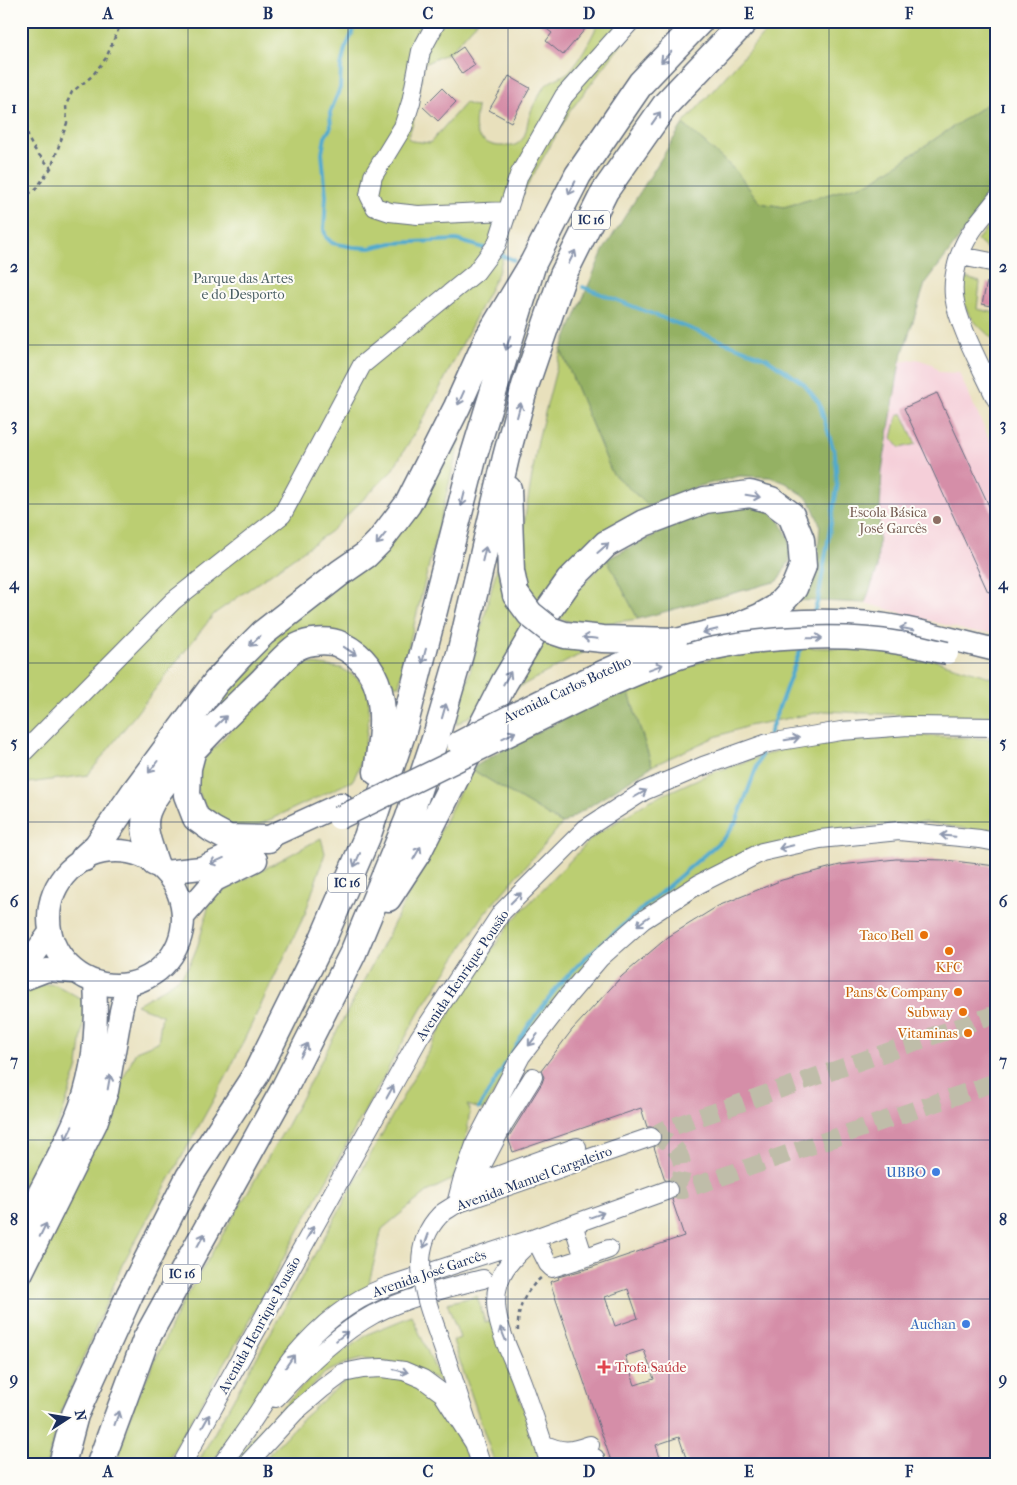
<svg xmlns="http://www.w3.org/2000/svg" width="1017" height="1485" font-family="'IM FELL French Canon',serif">
  <rect width="100%" height="100%" fill="#fdfcf7"/>
  <filter id="ink" filterUnits="userSpaceOnUse"><feTurbulence type="fractalNoise" baseFrequency=".02" numOctaves="2"/><feDisplacementMap in="SourceGraphic" scale="10" xChannelSelector="R" yChannelSelector="G"/><feConvolveMatrix kernelMatrix="1 2 1 2 8 2 1 2 1" color-interpolation-filters="sRGB"/></filter>
  <filter id="wash" filterUnits="userSpaceOnUse"><feTurbulence type="fractalNoise" baseFrequency=".0096" numOctaves="4" result="noise"/><feDisplacementMap in="SourceGraphic" scale="20" xChannelSelector="R" yChannelSelector="G"/><feGaussianBlur stdDeviation="1.12" result="paint"/><feColorMatrix in="noise" values="0 0 0 0 0 0 0 0 0 0 0 0 0 0 0 0 0 1.4 0 .05"/><feComposite in="paint" operator="in"/></filter>
  <g filter="url(#wash)">
    <rect width="100%" height="100%" fill="#e8e0bc"/>
    <!-- built -->
    <path fill="#f5cfd9" d="M917,359L932,364L939,372L959,373L996,454V633L971,632L865,603L877,570L882,471L900,362Z"/>
    <!-- green -->
    <path fill="#bbce72" stroke="#6b7e68" d="M21,21H478L450,52L424,64L414,119L408,138L412,141L430,143L465,103L477,107C476,119 471,133 484,141C491,145 495,146 502,146C507,145 512,147 517,144C527,138 526,127 529,117C532,107 537,99 542,90C548,80 558,79 567,73C576,67 595,32 599,21H642L632,31L570,111L523,193L498,273L431,406L391,472L331,531L214,614L88,775L21,784Z
      M775,21H996V98L871,182L784,207L760,203L735,170L683,124Z
      M996,217V251L987,249L977,240Z
      M966,278L980,282L977,309L996,313V342C975,322 956,310 966,278Z
      M561,350L612,473L649,506L590,541L564,571L539,607L532,596L523,568V529L538,440Z
      M902,413L916,444L900,448L892,438L897,417Z
      M461,436L399,685H392L382,669L327,631L164,761L283,626L323,596L451,437Z
      M607,559L638,619L586,626L560,619V609Z
      M498,564C500,588 510,610 524,629L487,705L456,725Z
      M539,634L590,649L510,692Z
      M778,647L834,648L914,654L990,677L996,680V717L903,715L826,711L748,726L715,737L652,766L627,687L722,655Z
      M305,663L341,668L356,677L369,691C370,715 366,761 352,781L250,829L221,824L208,815L194,780L204,759L283,675Z
      M914,735L996,739V834L925,822L857,827L750,851L568,983L538,1020L484,1110L467,1105L470,1109L465,1147L453,1179L427,1192L382,1229L368,1287L281,1364L211,1464H197L460,995L512,921L593,837L649,801L711,773L786,748Z
      M471,769L562,824L485,913L420,1011L244,1330L166,1464H116L134,1405L180,1307L286,1127L389,933Z
      M321,838L325,853L305,914L226,1077L122,1265L63,1407L47,1464H21V1296L136,1051L158,1042L162,1015L136,1005C147,998 175,983 182,975C199,955 203,923 211,898Z
      M47,984L56,985L82,999L85,1009L78,1066L61,1118L21,1201V992Z
      M477,1296L485,1322L494,1320L542,1464H495L453,1341L460,1338L447,1303Z
      M412,1316L441,1382L406,1365L362,1359L346,1363L325,1373L243,1458L233,1462L253,1436L326,1363L370,1333Z
      M394,1376L422,1388L434,1396L460,1435L469,1464H260L301,1420L340,1385L355,1377Z"/>
    <!-- forest -->
    <path fill="#94b164" stroke="#587061" d="M996,98V189L925,284L900,362L882,471L877,570L865,603L795,600L818,557L820,524L809,499L786,483L770,477L740,476L700,486L649,506L612,473L561,350L603,251L683,124L735,170L760,203L784,207L871,182Z
      M763,506L780,521L789,539L790,560L778,581L638,619L607,559L699,513L733,507Z
      M627,687L652,766L562,824L471,769L502,750Z"/>
    <g fill="none" stroke-linecap="round" stroke-linejoin="round">
      <!-- stream -->
      <path stroke="#51aace" stroke-width="4" d="M354,21L352,34L345,49L341,67L340,88L330,113L331,127L325,137L322,153L326,196L324,230L326,237L332,243L353,247L370,248L392,243L457,240L487,249
        M495,253L514,260
        M583,287L766,358L803,383L819,403L835,454L837,488L818,600L813,615
        M768,737L802,645
        M479,1108L528,1026L559,985L584,959L725,837L737,820L763,750"/>
    </g>
    <g id="blocks">
      <!-- building -->
      <path fill="#d58ea8" fill-rule="evenodd" d="M536,21H592L563,55L546,41L552,33Z
        M463,47L475,65L462,74L450,56Z
        M509,76L530,88L511,122L489,110Z
        M442,88L456,102L438,121L423,107Z
        M987,282L996,285V307L982,304Z
        M937,393L996,521V589L988,592L904,408Z
        M896,859L945,860L996,866V1461L988,1464H688L679,1437L656,1445L662,1464H612L550,1282L559,1279L558,1277L587,1269L684,1236L672,1200L676,1196L678,1187L674,1182L665,1180L654,1147L659,1144L661,1134L658,1129L653,1127H647L641,1108L513,1152L508,1138L542,1083L544,1077L541,1071L572,1030L622,976L668,937L718,906L782,880L840,865ZM628,1289L638,1318L615,1326L605,1297ZM644,1350L654,1379L635,1385L625,1356Z"/>
    </g>
  </g>
  <g filter="url(#ink)">
    <use href="#blocks" fill-opacity="0" stroke="#636d7f" stroke-width="1"/>
    <g fill="none" stroke-linecap="round" stroke-linejoin="round">
      <!-- minor-tunnel -->
      <path stroke="#bfbda9" stroke-width="18" stroke-dasharray="18 9" stroke-linecap="butt" d="M651,1137L663,1130L996,1014
        M651,1137C679,1136 696,1176 668,1190
        M668,1190H683L996,1082"/>
      <defs>
        <path id="minor" d="M437,21L421,51L411,102L403,127L373,176L369,195L375,207L390,212L418,215L507,211
          M996,200C988,211 977,222 970,234C959,251 952,276 954,296C958,326 983,370 996,399
          M961,256L996,263
          M21,755L173,601L282,515L362,365L476,272L497,244L519,175L564,96L631,21
          M461,1189L475,1177L481,1167L503,1125L533,1077
          M472,1191L483,1182L494,1177L577,1147
          M456,1204L462,1181L476,1142L521,1056L566,998L600,958L643,920L699,884L762,852L820,839L899,831L980,839L996,842
          M456,1204L651,1137
          M535,1238L548,1264L552,1268L584,1258L573,1224
          M531,1241C525,1247 518,1253 512,1260C479,1296 505,1340 520,1377C531,1405 540,1435 550,1464
          M584,1258L609,1249
          M446,1357L481,1464
          M276,1398C303,1368 339,1333 374,1314C408,1297 447,1288 483,1279
          M543,1444C563,1453 570,1452 590,1445
          M182,1464L419,1038L502,912L585,829L644,791L703,766L768,743L841,731L908,726L996,727
          M222,1464C238,1442 253,1421 267,1398C276,1384 283,1368 294,1356C321,1324 349,1301 388,1286L535,1238L668,1190
          M247,1464L295,1412L323,1388L343,1373L363,1369L382,1368L404,1371L423,1379L442,1393L474,1443
          M580,1464L595,1458"/>
        <path id="major" d="M674,641C738,620 837,615 903,628C935,634 965,643 996,650
          M49 918a67 67 0 1 1 134 0a67 67 0 1 1-134 0Z
          M165,872L201,868L341,804
          M183,917L215,880L256,860
          M21,960L36,952L49,934
          M21,980L47,970L74,972
          M21,1228C39,1192 60,1156 76,1118C94,1075 98,1029 95,983
          M21,1274L96,1123L107,1091L121,1011L127,985"/>
        <path id="highway" d="M508,489L511,572L516,595
          M193,749L188,768L187,795L196,818L213,830L228,838L268,839
          M84,858L97,846L135,791L216,682L243,653L263,633L340,573L366,555L379,542L408,504L457,407L488,338L533,263L578,175L641,83L700,21
          M155,863C150,847 141,829 147,812C152,798 162,786 172,774C199,741 230,712 261,682C270,673 287,653 297,647C308,641 329,639 341,645C392,670 384,724 377,772
          M388,898L418,852L504,683L542,619L569,581L606,544L644,523L705,500L750,494L771,500L791,515L801,540L803,566L794,588L776,608L760,617L736,627
          M62,1464L75,1415L130,1294L189,1177L255,1076L322,941L367,837L403,731L474,455L533,263
          M100,1464L146,1339L282,1093L353,953L408,820L437,733L460,654L506,457L525,386L563,275L605,191L666,104L745,21"/>
      </defs>
      <!-- minor casing -->
      <use href="#minor" stroke="#636d7f" stroke-width="20"/>
      <!-- major casing -->
      <use href="#major" stroke="#636d7f" stroke-width="25"/>
      <!-- highway casing -->
      <use href="#highway" stroke="#636d7f" stroke-width="29"/>
      <!-- path -->
      <path stroke="#636d7f" stroke-width="2.5" stroke-dasharray="4 4" stroke-linecap="butt" d="M21,70C31,90 24,114 28,136C31,148 43,159 51,168
        M21,89L27,87
        M21,198L35,190L51,168L67,123L66,105L72,92L92,76L106,58L122,21
        M996,671L994,676L996,678
        M518,1331C517,1308 525,1291 542,1277"/>
      <!-- minor -->
      <use href="#minor" stroke="#fff" stroke-width="18"/>
      <!-- major -->
      <use href="#major" stroke="#fff" stroke-width="22"/>
      <!-- highway -->
      <use href="#highway" stroke="#fff" stroke-width="26"/>
      <defs>
        <path id="minor-bridge" d="M446,1357C432,1313 401,1255 440,1215C444,1211 451,1208 456,1204"/>
        <path id="major-bridge" d="M458,743C529,706 599,671 673,642
          M339,818L604,688C638,673 674,657 710,649C765,637 844,633 899,643C915,645 931,650 947,653"/>
        <path id="highway-bridge" d="M516,595L530,614L550,630L565,635L603,639L674,641"/>
      </defs>
      <!-- minor-bridge casing -->
      <use href="#minor-bridge" stroke="#636d7f" stroke-width="20" stroke-linecap="butt"/>
      <!-- major-bridge casing -->
      <use href="#major-bridge" stroke="#636d7f" stroke-width="25" stroke-linecap="butt"/>
      <!-- highway-bridge casing -->
      <use href="#highway-bridge" stroke="#636d7f" stroke-width="29" stroke-linecap="butt"/>
      <!-- minor-bridge -->
      <use href="#minor-bridge" stroke="#fff" stroke-width="18"/>
      <!-- major-bridge -->
      <use href="#major-bridge" stroke="#fff" stroke-width="22"/>
      <!-- highway-bridge -->
      <use href="#highway-bridge" stroke="#fff" stroke-width="26"/>
    </g>
    <!-- one-way arrows -->
    <defs><path id="oneway-shaft" d="M-6 0H5M1.5-3L5.5 0L1.5 3" fill="none" stroke-width="1.6" stroke-linecap="round" stroke-linejoin="round" transform="scale(1.25)"/></defs>
    <g stroke="#8d97ae">
      <use href="#oneway-shaft" transform="translate(666 57) rotate(134)"/>
      <use href="#oneway-shaft" transform="translate(656 118) rotate(-55)"/>
      <use href="#oneway-shaft" transform="translate(572 188) rotate(117)"/>
      <use href="#oneway-shaft" transform="translate(572 257) rotate(-63)"/>
      <use href="#oneway-shaft" transform="translate(508 343) rotate(107)"/>
      <use href="#oneway-shaft" transform="translate(461 398) rotate(114)"/>
      <use href="#oneway-shaft" transform="translate(519 410) rotate(-75)"/>
      <use href="#oneway-shaft" transform="translate(753 496) rotate(9)"/>
      <use href="#oneway-shaft" transform="translate(463 499) rotate(104)"/>
      <use href="#oneway-shaft" transform="translate(381 539) rotate(129)"/>
      <use href="#oneway-shaft" transform="translate(603 548) rotate(-41)"/>
      <use href="#oneway-shaft" transform="translate(484 554) rotate(-77)"/>
      <use href="#oneway-shaft" transform="translate(907 629) rotate(-169)"/>
      <use href="#oneway-shaft" transform="translate(710 631) rotate(167)"/>
      <use href="#oneway-shaft" transform="translate(590 638) rotate(-174)"/>
      <use href="#oneway-shaft" transform="translate(815 638) rotate(-1)"/>
      <use href="#oneway-shaft" transform="translate(255 641) rotate(136)"/>
      <use href="#oneway-shaft" transform="translate(350 651) rotate(33)"/>
      <use href="#oneway-shaft" transform="translate(424 656) rotate(105)"/>
      <use href="#oneway-shaft" transform="translate(656 667) rotate(-20)"/>
      <use href="#oneway-shaft" transform="translate(507 678) rotate(-60)"/>
      <use href="#oneway-shaft" transform="translate(444 711) rotate(-74)"/>
      <use href="#oneway-shaft" transform="translate(221 721) rotate(-44)"/>
      <use href="#oneway-shaft" transform="translate(509 735) rotate(-26)"/>
      <use href="#oneway-shaft" transform="translate(792 739) rotate(-9)"/>
      <use href="#oneway-shaft" transform="translate(153 767) rotate(127)"/>
      <use href="#oneway-shaft" transform="translate(640 794) rotate(-30)"/>
      <use href="#oneway-shaft" transform="translate(948 836) rotate(-175)"/>
      <use href="#oneway-shaft" transform="translate(786 847) rotate(167)"/>
      <use href="#oneway-shaft" transform="translate(417 853) rotate(-60)"/>
      <use href="#oneway-shaft" transform="translate(357 860) rotate(114)"/>
      <use href="#oneway-shaft" transform="translate(217 861) rotate(156)"/>
      <use href="#oneway-shaft" transform="translate(516 898) rotate(-45)"/>
      <use href="#oneway-shaft" transform="translate(643 921) rotate(143)"/>
      <use href="#oneway-shaft" transform="translate(533 1040) rotate(128)"/>
      <use href="#oneway-shaft" transform="translate(304 1050) rotate(-63)"/>
      <use href="#oneway-shaft" transform="translate(109 1082) rotate(-80)"/>
      <use href="#oneway-shaft" transform="translate(390 1092) rotate(-61)"/>
      <use href="#oneway-shaft" transform="translate(69 1133) rotate(116)"/>
      <use href="#oneway-shaft" transform="translate(597 1215) rotate(-20)"/>
      <use href="#oneway-shaft" transform="translate(43 1230) rotate(-64)"/>
      <use href="#oneway-shaft" transform="translate(310 1233) rotate(-61)"/>
      <use href="#oneway-shaft" transform="translate(201 1240) rotate(-61)"/>
      <use href="#oneway-shaft" transform="translate(426 1241) rotate(110)"/>
      <use href="#oneway-shaft" transform="translate(503 1334) rotate(-112)"/>
      <use href="#oneway-shaft" transform="translate(342 1336) rotate(-39)"/>
      <use href="#oneway-shaft" transform="translate(290 1361) rotate(-55)"/>
      <use href="#oneway-shaft" transform="translate(401 1371) rotate(13)"/>
      <use href="#oneway-shaft" transform="translate(117 1418) rotate(-70)"/>
      <use href="#oneway-shaft" transform="translate(206 1421) rotate(-61)"/>
    </g>
  </g>
  <!-- grid -->
  <path fill="none" stroke="#1b2f5e" stroke-width="1" stroke-opacity="0.55" d="M188,21V1464M348,21V1464M508,21V1464M669,21V1464M829,21V1464M21,186H996M21,345H996M21,504H996M21,663H996M21,822H996M21,981H996M21,1140H996M21,1299H996"/>
  <!-- markers -->
  <circle fill="#8d6e63" stroke="#fdfcf7" stroke-width="2" cx="937" cy="520" r="5"/>
  <g fill="#e8710a" stroke="#fdfcf7" stroke-width="2">
    <circle cx="924" cy="935" r="5"/>
    <circle cx="949" cy="951" r="5"/>
    <circle cx="958" cy="992" r="5"/>
    <circle cx="963" cy="1012" r="5"/>
    <circle cx="968" cy="1033" r="5"/>
  </g>
  <g fill="#3f7fe0" stroke="#fdfcf7" stroke-width="2">
    <circle cx="936" cy="1172" r="5"/>
    <circle cx="966" cy="1324" r="5"/>
  </g>
  <path fill="#e0444e" stroke="#fdfcf7" stroke-width="2" d="M601.5 1359.5h5v5h5v5h-5v5h-5v-5h-5v-5h5z"/>
  <g text-anchor="middle" stroke-width="4" stroke-linejoin="round" paint-order="stroke">
    <!-- shield labels -->
    <g fill="#fdfcf7" stroke="#5f6c8c" stroke-width="1">
      <rect x="572" y="210.5" width="38" height="19" rx="4"/>
      <rect x="328" y="873.5" width="38" height="19" rx="4"/>
      <rect x="163" y="1264.5" width="38" height="19" rx="4"/>
    </g>
    <g font-size="12" font-weight="bold" fill="#1b2f5e">
      <text x="591" y="224">IC 16</text>
      <text x="347" y="887">IC 16</text>
      <text x="182" y="1278">IC 16</text>
    </g>
    <!-- park labels -->
    <g font-size="14" fill="#4b5f64" stroke="#fdfcf7">
      <text x="243" y="283">Parque das Artes<tspan x="243" dy="16">e do Desporto</tspan></text>
    </g>
    <!-- education labels -->
    <g font-size="14" fill="#785e54" stroke="#fdfcf7" text-anchor="end">
      <text x="927" y="517">Escola Básica<tspan x="927" dy="16">José Garcês</tspan></text>
    </g>
    <!-- street labels -->
    <g font-size="14" fill="#1b2f5e" stroke="#fdfcf7">
      <text transform="translate(567 689) rotate(-25)" y="5">Avenida Carlos Botelho</text>
      <text transform="translate(462 975) rotate(-56)" y="5">Avenida Henrique Pousão</text>
      <text transform="translate(534 1178) rotate(-20)" y="5">Avenida Manuel Cargaleiro</text>
      <text transform="translate(429 1273) rotate(-19)" y="5">Avenida José Garcês</text>
      <text transform="translate(259 1325) rotate(-61)" y="5">Avenida Henrique Pousão</text>
    </g>
    <!-- food labels -->
    <g font-size="14" fill="#c56008" stroke="#fdfcf7" text-anchor="end">
      <text x="914" y="940">Taco Bell</text>
      <text x="949" y="972" text-anchor="middle">KFC</text>
      <text x="948" y="997">Pans &amp; Company</text>
      <text x="953" y="1017">Subway</text>
      <text x="958" y="1038">Vitaminas</text>
    </g>
    <!-- shop labels -->
    <g font-size="14" fill="#366cbe" stroke="#fdfcf7" text-anchor="end">
      <text x="926" y="1177">UBBO</text>
      <text x="956" y="1329">Auchan</text>
    </g>
    <!-- health labels -->
    <g font-size="14" fill="#be3a42" stroke="#fdfcf7" text-anchor="start">
      <text x="615" y="1372">Trofa Saúde</text>
    </g>
  </g>
  <!-- margin -->
  <rect width="1017" height="1485" fill="none" stroke="#fdfcf7" stroke-width="55"/>
  <!-- north arrow -->
  <g transform="translate(68 1418) rotate(78)" stroke="#fdfcf7" stroke-width="4" paint-order="stroke">
  <path d="M0-4L9 19L0 12L-9 19Z" fill="#1b2f5e"/>
  <text y="-8" font-size="14" font-weight="bold" text-anchor="middle" fill="#1b2f5e">N</text>
  </g>
  <rect x="28" y="28" width="962" height="1430" fill="none" stroke="#1b2f5e" stroke-width="2"/>
  <g font-size="16" text-anchor="middle" font-weight="bold" fill="#1b2f5e">
    <text x="108" y="19">A</text>
    <text x="268" y="19">B</text>
    <text x="428" y="19">C</text>
    <text x="589" y="19">D</text>
    <text x="749" y="19">E</text>
    <text x="909" y="19">F</text>
    <text x="14" y="113">1</text>
    <text x="1003" y="113">1</text>
    <text x="14" y="272">2</text>
    <text x="1003" y="272">2</text>
    <text x="14" y="430">3</text>
    <text x="1003" y="430">3</text>
    <text x="14" y="589">4</text>
    <text x="1003" y="589">4</text>
    <text x="14" y="748">5</text>
    <text x="1003" y="748">5</text>
    <text x="14" y="907">6</text>
    <text x="1003" y="907">6</text>
    <text x="14" y="1066">7</text>
    <text x="1003" y="1066">7</text>
    <text x="14" y="1225">8</text>
    <text x="1003" y="1225">8</text>
    <text x="14" y="1384">9</text>
    <text x="1003" y="1384">9</text>
    <text x="108" y="1477">A</text>
    <text x="268" y="1477">B</text>
    <text x="428" y="1477">C</text>
    <text x="589" y="1477">D</text>
    <text x="749" y="1477">E</text>
    <text x="909" y="1477">F</text>
  </g>
</svg>
